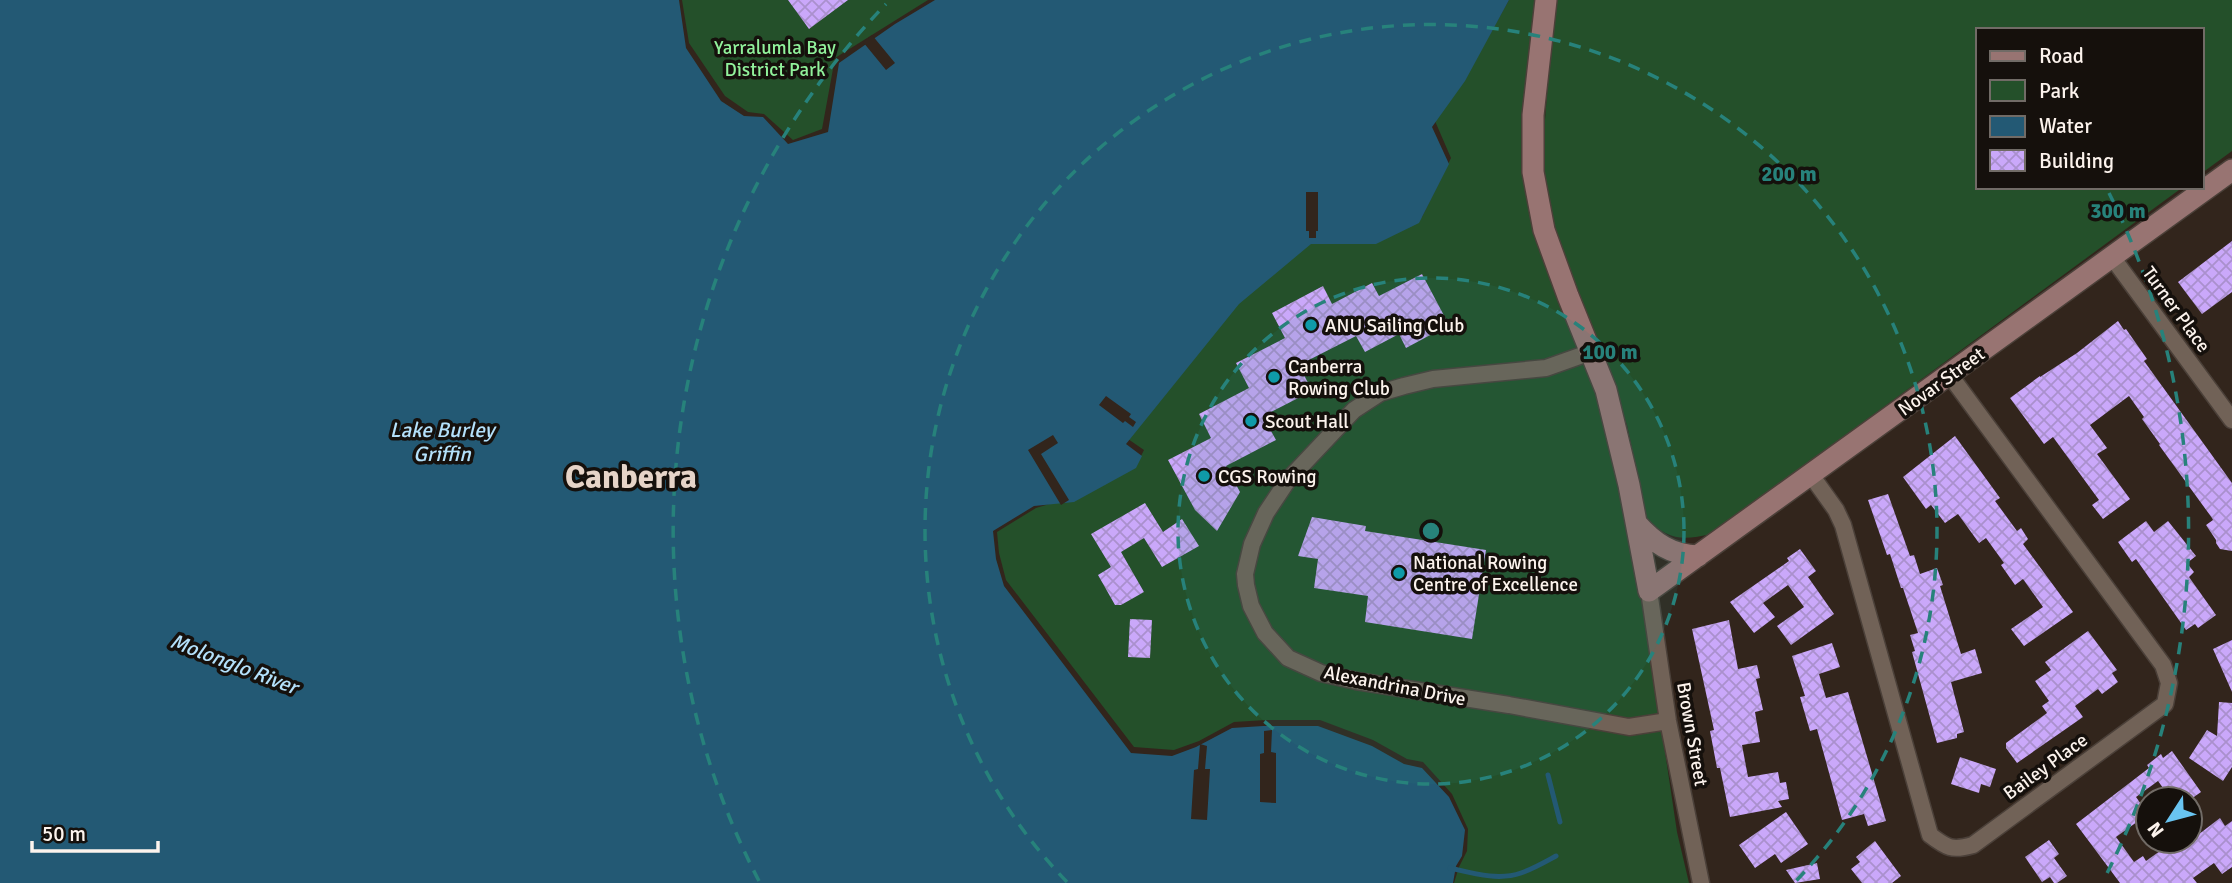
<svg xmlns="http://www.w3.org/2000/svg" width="2232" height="883" font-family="Signika,sans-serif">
  <defs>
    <pattern id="building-cross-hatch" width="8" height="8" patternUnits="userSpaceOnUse" patternTransform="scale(1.75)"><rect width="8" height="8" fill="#caa8fa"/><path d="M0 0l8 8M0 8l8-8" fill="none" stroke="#aa90cd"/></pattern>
  </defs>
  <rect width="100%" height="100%" fill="#32251c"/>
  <!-- park -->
  <path fill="#24502a" d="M682,0H928L835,58L822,129L793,140L764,114L748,112L725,96L689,43Z
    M1509,0H1537L1524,115L1607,428L1641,591L1677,832L1689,883H1454L1459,867L1467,851L1468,829L1452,794L1423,762L1407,759L1373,740L1320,720H1266L1234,722L1199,741L1174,750L1134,747L1006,580L999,553L997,532L1036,508L1076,496L1138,462L1144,450L1128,439L1239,298L1308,239L1422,217L1451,158L1435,121L1467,75Z
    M1557,0H2232V151L2202,173V30H1978V187H2183L1711,534C1684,540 1667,541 1647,518L1627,425L1605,360L1578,302L1551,216L1542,158L1549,69Z"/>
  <!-- water -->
  <path fill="#235974" d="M0,0H679L686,48L721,101L744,116L763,117L788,144L828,132L839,63L895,24L935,0H1509L1465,81L1432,127L1449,164L1419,223L1376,244H1311L1239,304L1126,444L1142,456L1136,468L1074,502L1034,506L993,531L996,559L1004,586L1131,753L1172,756L1196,747L1232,728L1263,726H1318L1372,746L1404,764L1422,768L1449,797L1465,830L1462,856L1456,866L1453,883H0Z"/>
  <!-- pier -->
  <path fill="#32251c" d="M872,35L895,63L886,70L863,42Z
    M1306,192H1318V231H1316V238H1309V231H1306Z
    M1106,396L1131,414L1129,417L1136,422L1133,427L1125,421L1123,423L1099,405Z
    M1053,435L1058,443L1041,454L1069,500L1061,505L1028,450Z
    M1272,730L1271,752L1276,753V803L1260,802V754L1264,753V731Z
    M1200,744L1207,746L1205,769H1210L1207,820L1191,819L1194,770L1198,769Z"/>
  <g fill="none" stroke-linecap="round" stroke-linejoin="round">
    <!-- stream -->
    <path stroke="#235974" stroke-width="5" d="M1548,775L1560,822
      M1450,868C1472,873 1498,881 1521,873C1533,869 1545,862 1556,856"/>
  </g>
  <!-- building -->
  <path fill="url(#building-cross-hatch)" d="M788,0H848L809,29Z
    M2232,241V292L2202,314L2178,282Z
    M1422,274L1449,325L1406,348L1399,334L1365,352L1356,336L1299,365L1312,391L1263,416L1276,440L1226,466L1240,492L1217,531L1195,510L1168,460L1211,438L1199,414L1249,388L1236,363L1285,338L1272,313L1323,286L1332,304L1372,283L1379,296Z
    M2118,321L2124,330L2126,329L2147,359L2144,361L2232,483V551L2220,549L2216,543V540L2206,525L2213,520L2212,518L2159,445L2160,444L2142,419L2144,417L2129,396L2090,425L2107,448L2097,454L2130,499L2103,519L2092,505L2099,500L2053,437L2044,444L2010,398L2040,376V377L2077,353Z
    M1955,436L2000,498L1995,501L2017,531L2021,528L2028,539L2023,544L2073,612L2024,646L2011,629L2043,607L2023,579L2015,585L2001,565L2004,563L1986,538L1979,543L1958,514L1945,523L1931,505L1926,509L1903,477Z
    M1888,494L1910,556L1914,555L1920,574L1937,568L1943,585L1940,586L1961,654L1975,649L1982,673L1951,682L1964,732L1957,734V738L1937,743L1912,652L1915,651L1910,635L1918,633L1903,588H1901L1890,554L1887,555L1868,500Z
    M1145,503L1163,532L1182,519L1199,546L1162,567L1144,538L1121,552L1144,592L1121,605H1115L1098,575L1111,567L1091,534Z
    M1312,517L1366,526L1365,531L1486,550L1472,639L1365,622L1368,596L1314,588L1318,559L1298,556Z
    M2146,521L2154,532L2168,521L2196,556L2187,563L2194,572L2189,577L2216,615L2198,628L2195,624L2186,630L2136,559L2132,562L2118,542Z
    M1800,549L1816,571L1808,577L1834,614L1791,645L1777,626L1804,607L1788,585L1763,603L1775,617L1754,633L1730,602L1789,561L1787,558Z
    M1130,619L1152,620L1150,658L1128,657Z
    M1729,620L1738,669L1757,665L1760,678L1756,679L1763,710L1755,712L1760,742L1742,745L1748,777L1778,772L1780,783L1786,782L1789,799L1778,801L1782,807L1730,817L1720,768H1717L1710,731L1714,730L1692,629Z
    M2088,631L2117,670L2112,673L2118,682L2102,694L2098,689L2075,706L2083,717L2017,763L2006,748V743L2047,713L2042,706L2049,701L2035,681L2051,670L2045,662Z
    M2232,640V692L2213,649Z
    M1832,643L1840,667L1819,674L1826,698L1848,692L1886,821L1868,826L1864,814L1842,820L1817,729L1810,731L1800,697L1805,696L1792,656Z
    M2219,702L2232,703V767L2223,781L2189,758L2207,730L2217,736Z
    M2172,751L2201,792L2191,799H2171L2158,781L2136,797L2148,814L2116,837L2134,862L2143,856L2146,861L2174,841H2190L2220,818L2225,826L2232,821V867L2222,874L2214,863L2193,878L2197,883H2120L2076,824L2149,768L2147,765L2161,754L2163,758Z
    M1960,757L1996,769L1990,787L1981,784L1979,793L1951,784Z
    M1786,812L1808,844L1781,863L1775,854L1755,868L1739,845Z
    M2049,840L2059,854L2054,858L2067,876L2057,883H2054L2050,877L2042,882L2025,857Z
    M1875,841L1901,876L1892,883H1862L1851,869L1860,862L1856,857Z
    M1817,863L1820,879L1795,883L1786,870Z"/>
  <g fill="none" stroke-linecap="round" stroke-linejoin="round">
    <defs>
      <path id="street" d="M2112,257L2232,420
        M1591,352L1546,368L1433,379L1404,386L1380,393L1354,410L1288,480L1266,513L1252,544L1245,574L1246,585L1251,606L1265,633L1288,658L1321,673L1356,681L1509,705L1629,727L1668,721
        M1811,475L1836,510L1843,525L1930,835C1947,848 1952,851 1973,845L2165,704L2169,683L2163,665L1949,374
        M1649,591L1668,721L1701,883"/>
      <path id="secondary" d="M1546,0L1533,115V172L1544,230L1568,296L1606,390L1629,485L1649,591L2232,170
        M1636,523C1654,543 1671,555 1698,556"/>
    </defs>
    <!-- street casing -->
    <use href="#street" stroke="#4b4039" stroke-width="19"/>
    <!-- secondary casing -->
    <use href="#secondary" stroke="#4b4039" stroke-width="24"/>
    <!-- street -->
    <use href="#street" stroke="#716257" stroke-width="16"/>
    <!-- secondary -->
    <use href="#secondary" stroke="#987472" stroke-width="21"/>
  </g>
  <!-- distance rings -->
  <circle cx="1431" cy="531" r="253" fill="#27827b" fill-opacity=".12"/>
  <g fill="none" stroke="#27827b" stroke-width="3.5" stroke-dasharray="12 9">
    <circle cx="1431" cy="531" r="253"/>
    <path d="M1067 882A506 506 0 1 1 1795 882"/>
    <path d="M759 881A758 758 0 0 1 886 4M2109 193A758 758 0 0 1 2103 881"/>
  </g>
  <!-- markers -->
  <g fill="#0f9aa8" stroke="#15100c" stroke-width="2.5">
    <circle cx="1311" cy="325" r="7"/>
    <circle cx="1274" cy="377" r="7"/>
    <circle cx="1251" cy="421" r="7"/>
    <circle cx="1204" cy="476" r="7"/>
    <circle cx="1399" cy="573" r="7"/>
  </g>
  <g text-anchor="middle" stroke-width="7" stroke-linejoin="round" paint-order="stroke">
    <!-- park labels -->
    <g font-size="19" fill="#91f19b" stroke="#15100c">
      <text x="775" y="54">Yarralumla Bay<tspan x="775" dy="22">District Park</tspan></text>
    </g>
    <!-- street labels -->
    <g font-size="19" fill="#fcf3ed" stroke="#15100c">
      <text transform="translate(2177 309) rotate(54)" y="7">Turner Place</text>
      <text transform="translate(1941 381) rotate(-36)" y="7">Novar Street</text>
      <text transform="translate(1395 685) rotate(11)" y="7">Alexandrina Drive</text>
      <text transform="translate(1693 734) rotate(80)" y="7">Brown Street</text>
      <text transform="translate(2045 766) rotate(-36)" y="7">Bailey Place</text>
    </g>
    <!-- poi labels -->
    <g font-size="19" fill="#fcf3ed" stroke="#15100c" text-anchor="start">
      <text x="1325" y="332">ANU Sailing Club</text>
      <text x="1288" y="373">Canberra<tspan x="1288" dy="22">Rowing Club</tspan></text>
      <text x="1265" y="428">Scout Hall</text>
      <text x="1218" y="483">CGS Rowing</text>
      <text x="1413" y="569">National Rowing<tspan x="1413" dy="22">Centre of Excellence</tspan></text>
    </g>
    <!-- water labels -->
    <g font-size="21" font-style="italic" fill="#b4e1fb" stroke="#15100c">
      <text x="442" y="437">Lake Burley<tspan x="442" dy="24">Griffin</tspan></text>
      <text transform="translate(234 664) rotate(21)" y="7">Molonglo River</text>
    </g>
    <!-- town labels -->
    <g font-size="33" font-weight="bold" fill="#e6d4c8" stroke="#15100c">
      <text x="631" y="488">Canberra</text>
    </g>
  </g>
  <circle cx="1431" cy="531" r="10" fill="#27827b" stroke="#15100c" stroke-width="3.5"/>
  <g font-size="21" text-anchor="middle" font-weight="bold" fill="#27827b" stroke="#15100c" stroke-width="7" stroke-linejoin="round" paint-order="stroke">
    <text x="1789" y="181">200 m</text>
    <text x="2118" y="218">300 m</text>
    <text x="1610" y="359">100 m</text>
  </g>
  <!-- legend -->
  <rect x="1976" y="28" width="228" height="161" fill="#15100c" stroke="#716b66" stroke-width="2"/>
  <rect x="1990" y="51" width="35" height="10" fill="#987472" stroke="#716b66" stroke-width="2"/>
  <text x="2039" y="63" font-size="21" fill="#fcf3ed">Road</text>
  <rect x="1990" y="80" width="35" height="21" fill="#24502a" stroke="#716b66" stroke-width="2"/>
  <text x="2039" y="98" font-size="21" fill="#fcf3ed">Park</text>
  <rect x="1990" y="116" width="35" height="21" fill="#235974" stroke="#716b66" stroke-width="2"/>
  <text x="2039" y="133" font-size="21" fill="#fcf3ed">Water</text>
  <rect x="1990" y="150" width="35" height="21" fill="url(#building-cross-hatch)" stroke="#716b66" stroke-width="2"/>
  <text x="2039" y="168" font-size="21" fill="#fcf3ed">Building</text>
  <!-- north arrow -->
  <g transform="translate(2169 820) rotate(234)"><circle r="33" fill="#15100c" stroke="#716b66" stroke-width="2"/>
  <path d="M0-5L12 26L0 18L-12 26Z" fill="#69c4f1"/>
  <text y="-10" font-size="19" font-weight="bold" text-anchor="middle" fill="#fcf3ed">N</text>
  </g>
  <!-- scale -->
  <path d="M32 841v10h126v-10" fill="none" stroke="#fcf3ed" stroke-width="3.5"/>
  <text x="42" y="841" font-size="21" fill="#fcf3ed" stroke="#15100c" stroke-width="5" paint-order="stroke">50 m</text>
</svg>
